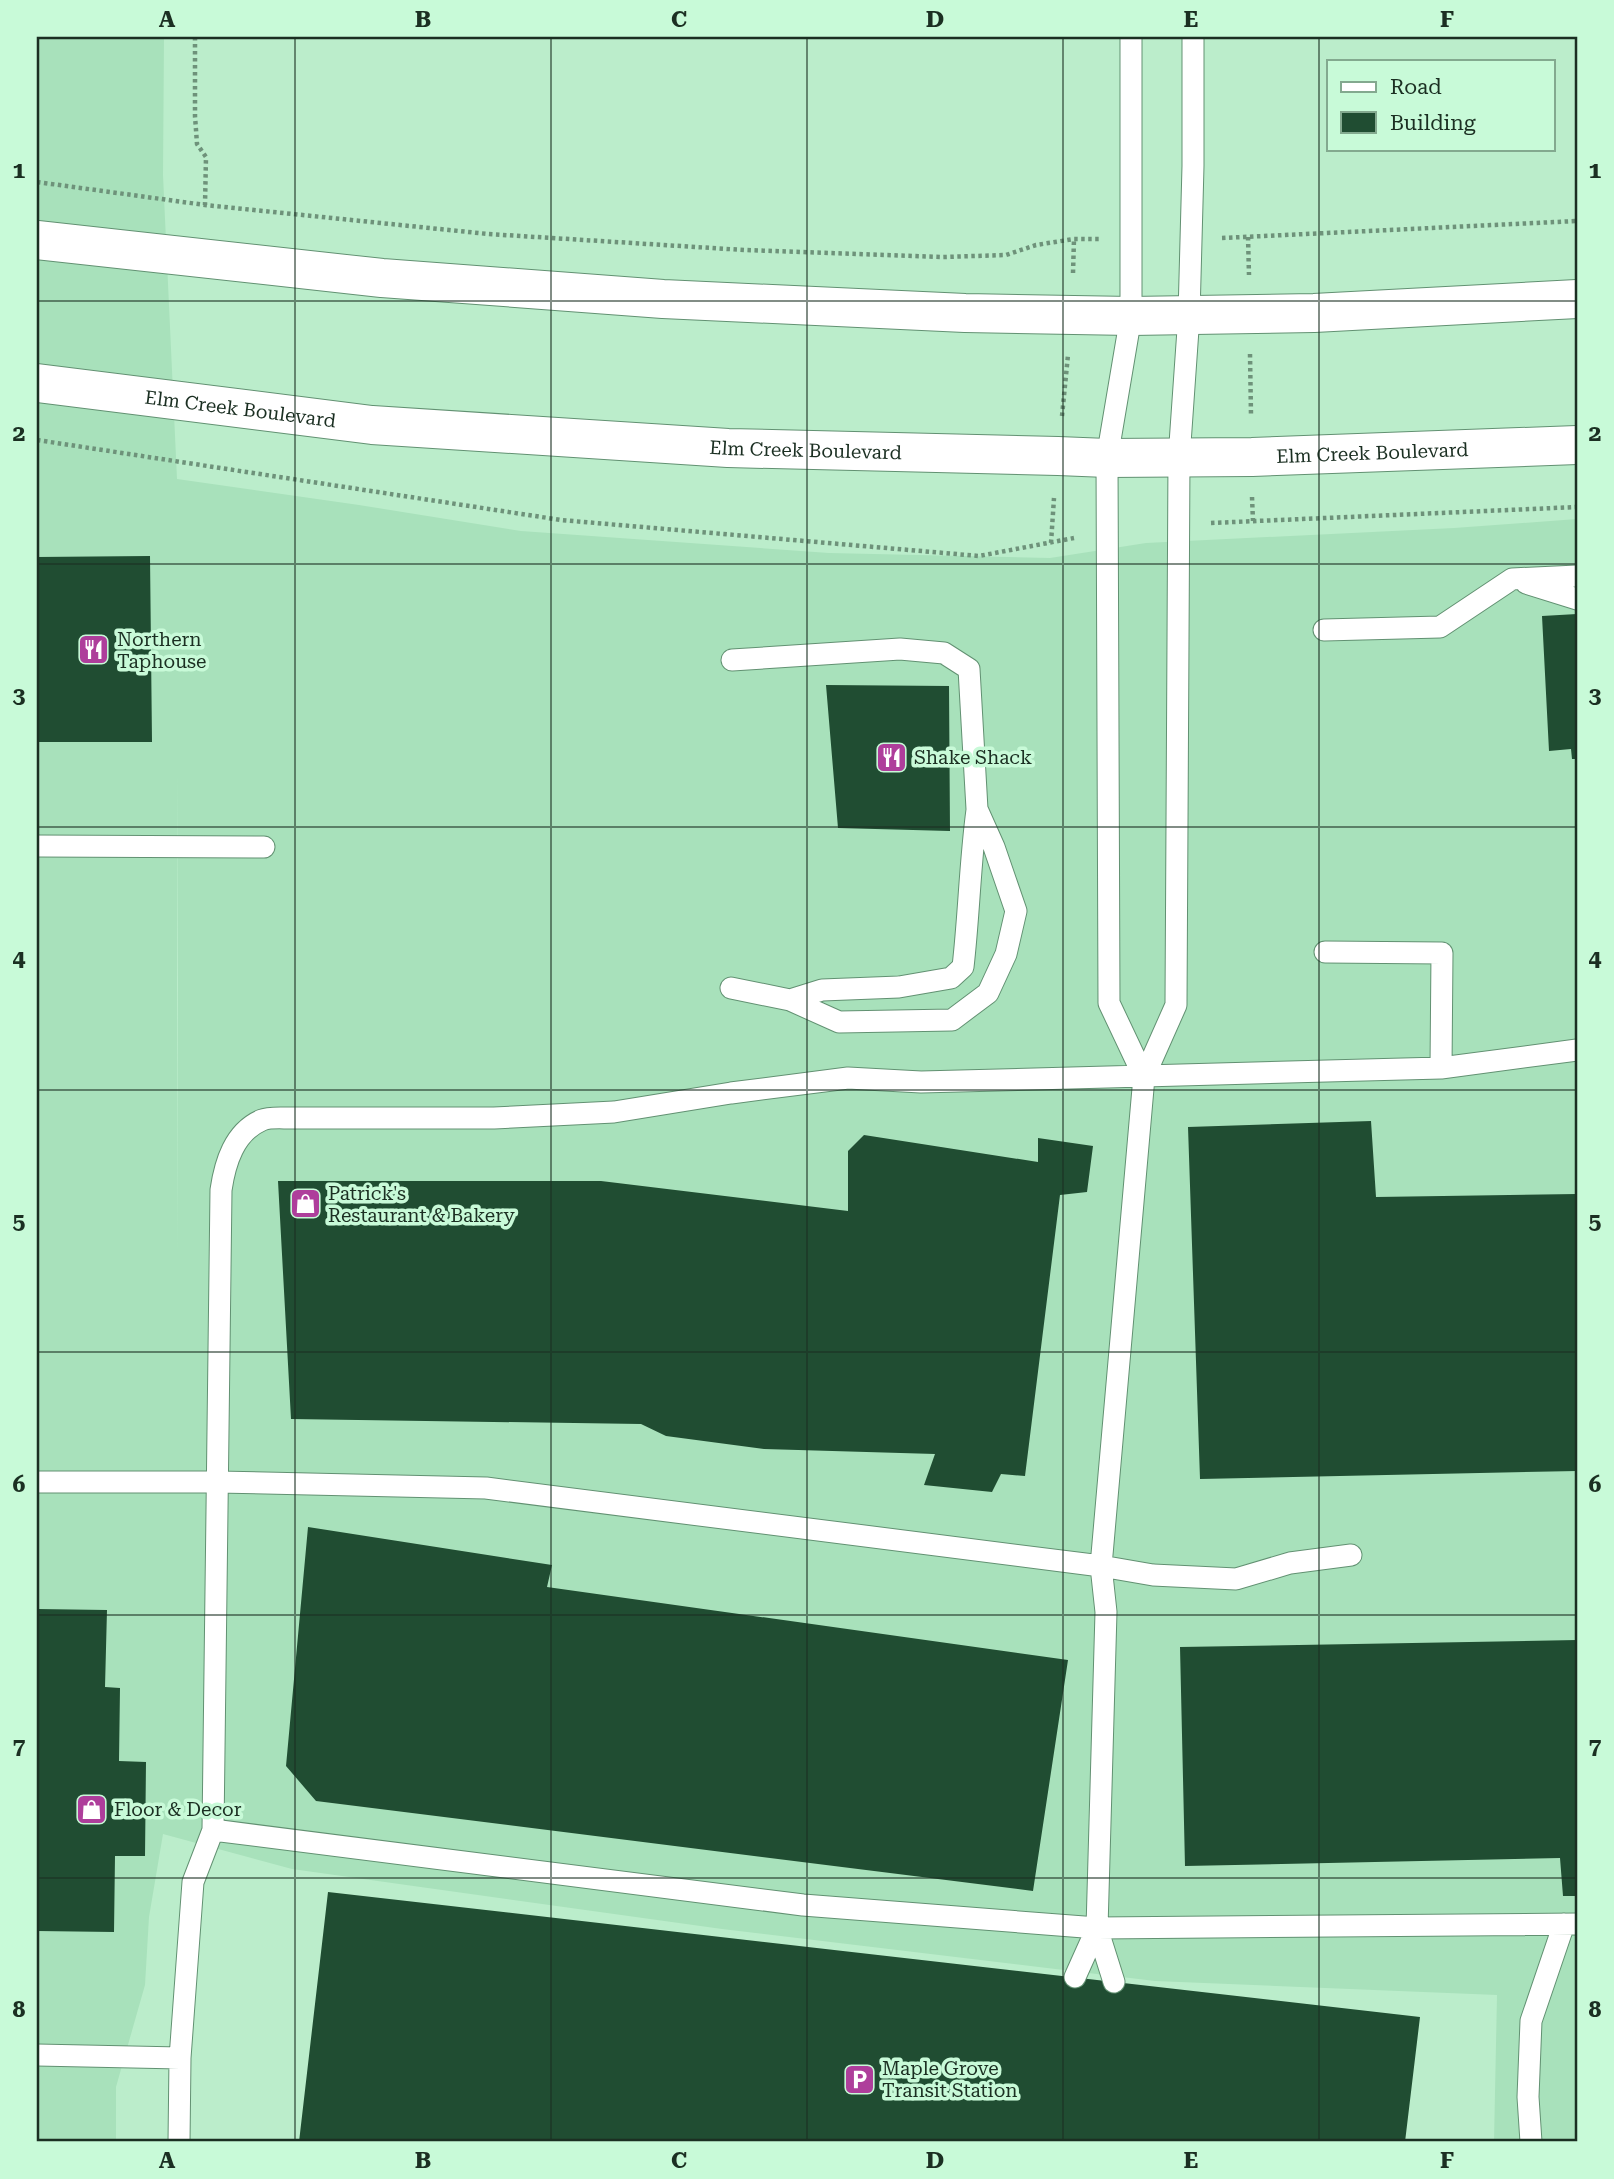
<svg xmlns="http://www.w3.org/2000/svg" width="1614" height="2179" font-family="'Roboto Serif',serif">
  <rect width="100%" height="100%" fill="#bbedcb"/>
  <!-- built -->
  <path fill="#a8e1bb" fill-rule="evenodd" d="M37,37H164L163,175L177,479L359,505L521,531L829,553L1050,558L1146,543L1454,528L1577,519V2142H1494L1497,1995L1155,1981L722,1929L292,1869L163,1834L149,1917L145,1985L116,2087V2142H37ZM177,772L178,983L177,1259Z"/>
  <!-- building -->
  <path fill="#204d32" d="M150,556L152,742H37V557Z
    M1577,614V759H1572L1571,749L1549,751L1542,616Z
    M826,685L949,686L950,831L838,828Z
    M1371,1121L1376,1197L1577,1194V1471L1200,1479L1188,1127Z
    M864,1135L1038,1162V1138L1093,1146L1087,1192L1060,1195L1025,1476L1001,1474L992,1492L924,1485L935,1454L764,1449L666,1436L641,1424L291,1419L278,1181H601L848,1211V1151Z
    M308,1527L552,1565L547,1587L1068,1660L1033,1891L316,1801L286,1766Z
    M37,1609L107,1610L105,1687L120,1688L119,1761L146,1762L145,1856H115L114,1932L37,1931Z
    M1577,1640V1896H1563L1560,1858L1185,1866L1180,1647Z
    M328,1892L1420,2017L1405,2142H299Z"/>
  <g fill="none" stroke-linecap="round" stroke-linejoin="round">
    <defs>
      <path id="lane" d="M1131,37V316L1107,458L1109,1003L1144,1077
        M1526,583L1577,599
        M1324,630L1440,627L1512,579L1577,576
        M37,846L264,847
        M1325,952L1442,953L1441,1068
        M731,988L790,1000L839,1022L952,1020L988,993L1006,954L1016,911L994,847L977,809L969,669L944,653L900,649L732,660
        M790,1000L822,990L899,987L951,978L963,967C969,915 970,862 977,810
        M37,1482H217L486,1488L1101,1566L1153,1575L1236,1579L1290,1563L1351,1555
        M213,1830L803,1905L1097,1928L1577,1924
        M1075,1977L1097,1928
        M1114,1982L1097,1928L1106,1612L1101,1566L1144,1077L1176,1005L1179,458L1189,315L1193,166V37
        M37,2055L180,2058
        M179,2142L180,2058L193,1882L213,1830L221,1190C225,1163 234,1132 262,1120C269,1117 281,1118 289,1118H494L614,1112L731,1093L848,1078L921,1082L1441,1068L1577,1050
        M1531,2142L1528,2097L1531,2021L1564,1924"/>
      <g id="secondary">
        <path d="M37,240L382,278L663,299L965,313L1131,316L1314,313L1577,299"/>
        <path id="s1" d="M37,383L372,425L728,448L1058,456L1107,458L1252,457L1577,445"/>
      </g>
    </defs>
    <!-- lane casing -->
    <use href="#lane" stroke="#629172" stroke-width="23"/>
    <!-- secondary casing -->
    <use href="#secondary" stroke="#629172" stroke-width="40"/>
    <!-- path -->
    <path stroke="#6e927a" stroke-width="4.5" stroke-dasharray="3.5 3.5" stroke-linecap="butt" d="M195,37V116L197,144L206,157L205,205
      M37,182L205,205L488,234L744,250L943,257L1006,255L1036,245L1074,239H1101
      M1248,237L1249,275
      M1222,238L1577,221
      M1073,273L1074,239
      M1250,354L1251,415
      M1062,416L1068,355
      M37,440L561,520L979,556L1074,538
      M1252,497L1253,521
      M1211,523L1577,507
      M1051,543L1054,498"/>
    <!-- lane -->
    <use href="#lane" stroke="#fff" stroke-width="21"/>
    <!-- secondary -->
    <use href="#secondary" stroke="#fff" stroke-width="38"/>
  </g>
  <!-- grid -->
  <path fill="none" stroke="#1b2f22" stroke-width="2" stroke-opacity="0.55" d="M295,37V2142M551,37V2142M807,37V2142M1063,37V2142M1319,37V2142M37,301H1577M37,564H1577M37,827H1577M37,1090H1577M37,1352H1577M37,1615H1577M37,1878H1577"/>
  <!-- icons -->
  <defs>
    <symbol id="restaurant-square" viewBox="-11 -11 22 22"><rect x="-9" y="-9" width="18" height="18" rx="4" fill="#ae3e9b" stroke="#c8fad8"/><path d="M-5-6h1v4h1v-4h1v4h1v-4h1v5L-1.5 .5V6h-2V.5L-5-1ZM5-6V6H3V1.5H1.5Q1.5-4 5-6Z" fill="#fff"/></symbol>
    <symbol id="shop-square" viewBox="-11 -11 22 22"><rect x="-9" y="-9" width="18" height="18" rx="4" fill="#ae3e9b" stroke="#c8fad8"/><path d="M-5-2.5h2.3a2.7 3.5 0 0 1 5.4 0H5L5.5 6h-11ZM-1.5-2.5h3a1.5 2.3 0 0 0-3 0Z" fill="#fff"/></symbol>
    <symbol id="parking-square" viewBox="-11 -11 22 22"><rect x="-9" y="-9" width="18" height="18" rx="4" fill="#ae3e9b" stroke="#c8fad8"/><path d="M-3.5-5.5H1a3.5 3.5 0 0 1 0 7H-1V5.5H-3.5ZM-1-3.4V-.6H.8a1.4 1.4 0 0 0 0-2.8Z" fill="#fff"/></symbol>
  </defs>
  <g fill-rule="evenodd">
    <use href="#restaurant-square" x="76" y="632" width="35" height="35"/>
    <use href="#restaurant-square" x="874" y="740" width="35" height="35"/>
    <use href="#shop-square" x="288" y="1186" width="35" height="35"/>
    <use href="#shop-square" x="74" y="1792" width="35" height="35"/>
    <use href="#parking-square" x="842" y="2062" width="35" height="35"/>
  </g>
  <g text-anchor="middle" stroke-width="7" stroke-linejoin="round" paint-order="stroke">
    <!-- street labels -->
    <g font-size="19" fill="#1b2f22" stroke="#c8fad8">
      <text dy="7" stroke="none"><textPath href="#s1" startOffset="205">Elm Creek Boulevard</textPath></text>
      <text dy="7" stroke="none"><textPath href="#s1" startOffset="772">Elm Creek Boulevard</textPath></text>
      <text dy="7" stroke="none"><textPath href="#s1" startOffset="1339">Elm Creek Boulevard</textPath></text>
    </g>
    <!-- poi labels -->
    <g font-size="19" fill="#1b2f22" stroke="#c8fad8" text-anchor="start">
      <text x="117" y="646">Northern<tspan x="117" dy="22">Taphouse</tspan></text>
      <text x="914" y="764">Shake Shack</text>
      <text x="328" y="1200">Patrick's<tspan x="328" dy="22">Restaurant &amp; Bakery</tspan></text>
      <text x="114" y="1816">Floor &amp; Decor</text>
      <text x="882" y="2075">Maple Grove<tspan x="882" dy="22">Transit Station</tspan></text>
    </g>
  </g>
  <!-- border -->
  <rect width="1614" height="2179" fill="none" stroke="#c8fad8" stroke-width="77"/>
  <!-- legend -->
  <rect x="1327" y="60" width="228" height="91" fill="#c8fad8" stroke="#83a98f" stroke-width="2"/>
  <rect x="1341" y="82" width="35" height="10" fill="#ffffff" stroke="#83a98f" stroke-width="2"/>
  <text x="1390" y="94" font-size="21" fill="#1b2f22">Road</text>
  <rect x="1341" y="112" width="35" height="21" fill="#204d32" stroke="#83a98f" stroke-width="2"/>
  <text x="1390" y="130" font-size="21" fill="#1b2f22">Building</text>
  <rect x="38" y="38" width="1538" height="2102" fill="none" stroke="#1b2f22" stroke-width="2.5"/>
  <g font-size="23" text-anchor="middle" font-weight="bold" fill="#1b2f22">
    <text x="167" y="27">A</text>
    <text x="423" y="27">B</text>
    <text x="679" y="27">C</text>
    <text x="935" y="27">D</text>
    <text x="1191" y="27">E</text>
    <text x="1447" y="27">F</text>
    <text x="19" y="178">1</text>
    <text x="1595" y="178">1</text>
    <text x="19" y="441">2</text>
    <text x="1595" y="441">2</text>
    <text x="19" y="703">3</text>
    <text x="1595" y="703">3</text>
    <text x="19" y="966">4</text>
    <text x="1595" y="966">4</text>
    <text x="19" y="1229">5</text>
    <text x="1595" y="1229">5</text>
    <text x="19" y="1492">6</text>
    <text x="1595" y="1492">6</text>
    <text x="19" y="1754">7</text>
    <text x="1595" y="1754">7</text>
    <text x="19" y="2017">8</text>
    <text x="1595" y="2017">8</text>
    <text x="167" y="2168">A</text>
    <text x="423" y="2168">B</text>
    <text x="679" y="2168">C</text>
    <text x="935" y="2168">D</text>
    <text x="1191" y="2168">E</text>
    <text x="1447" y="2168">F</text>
  </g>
</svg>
